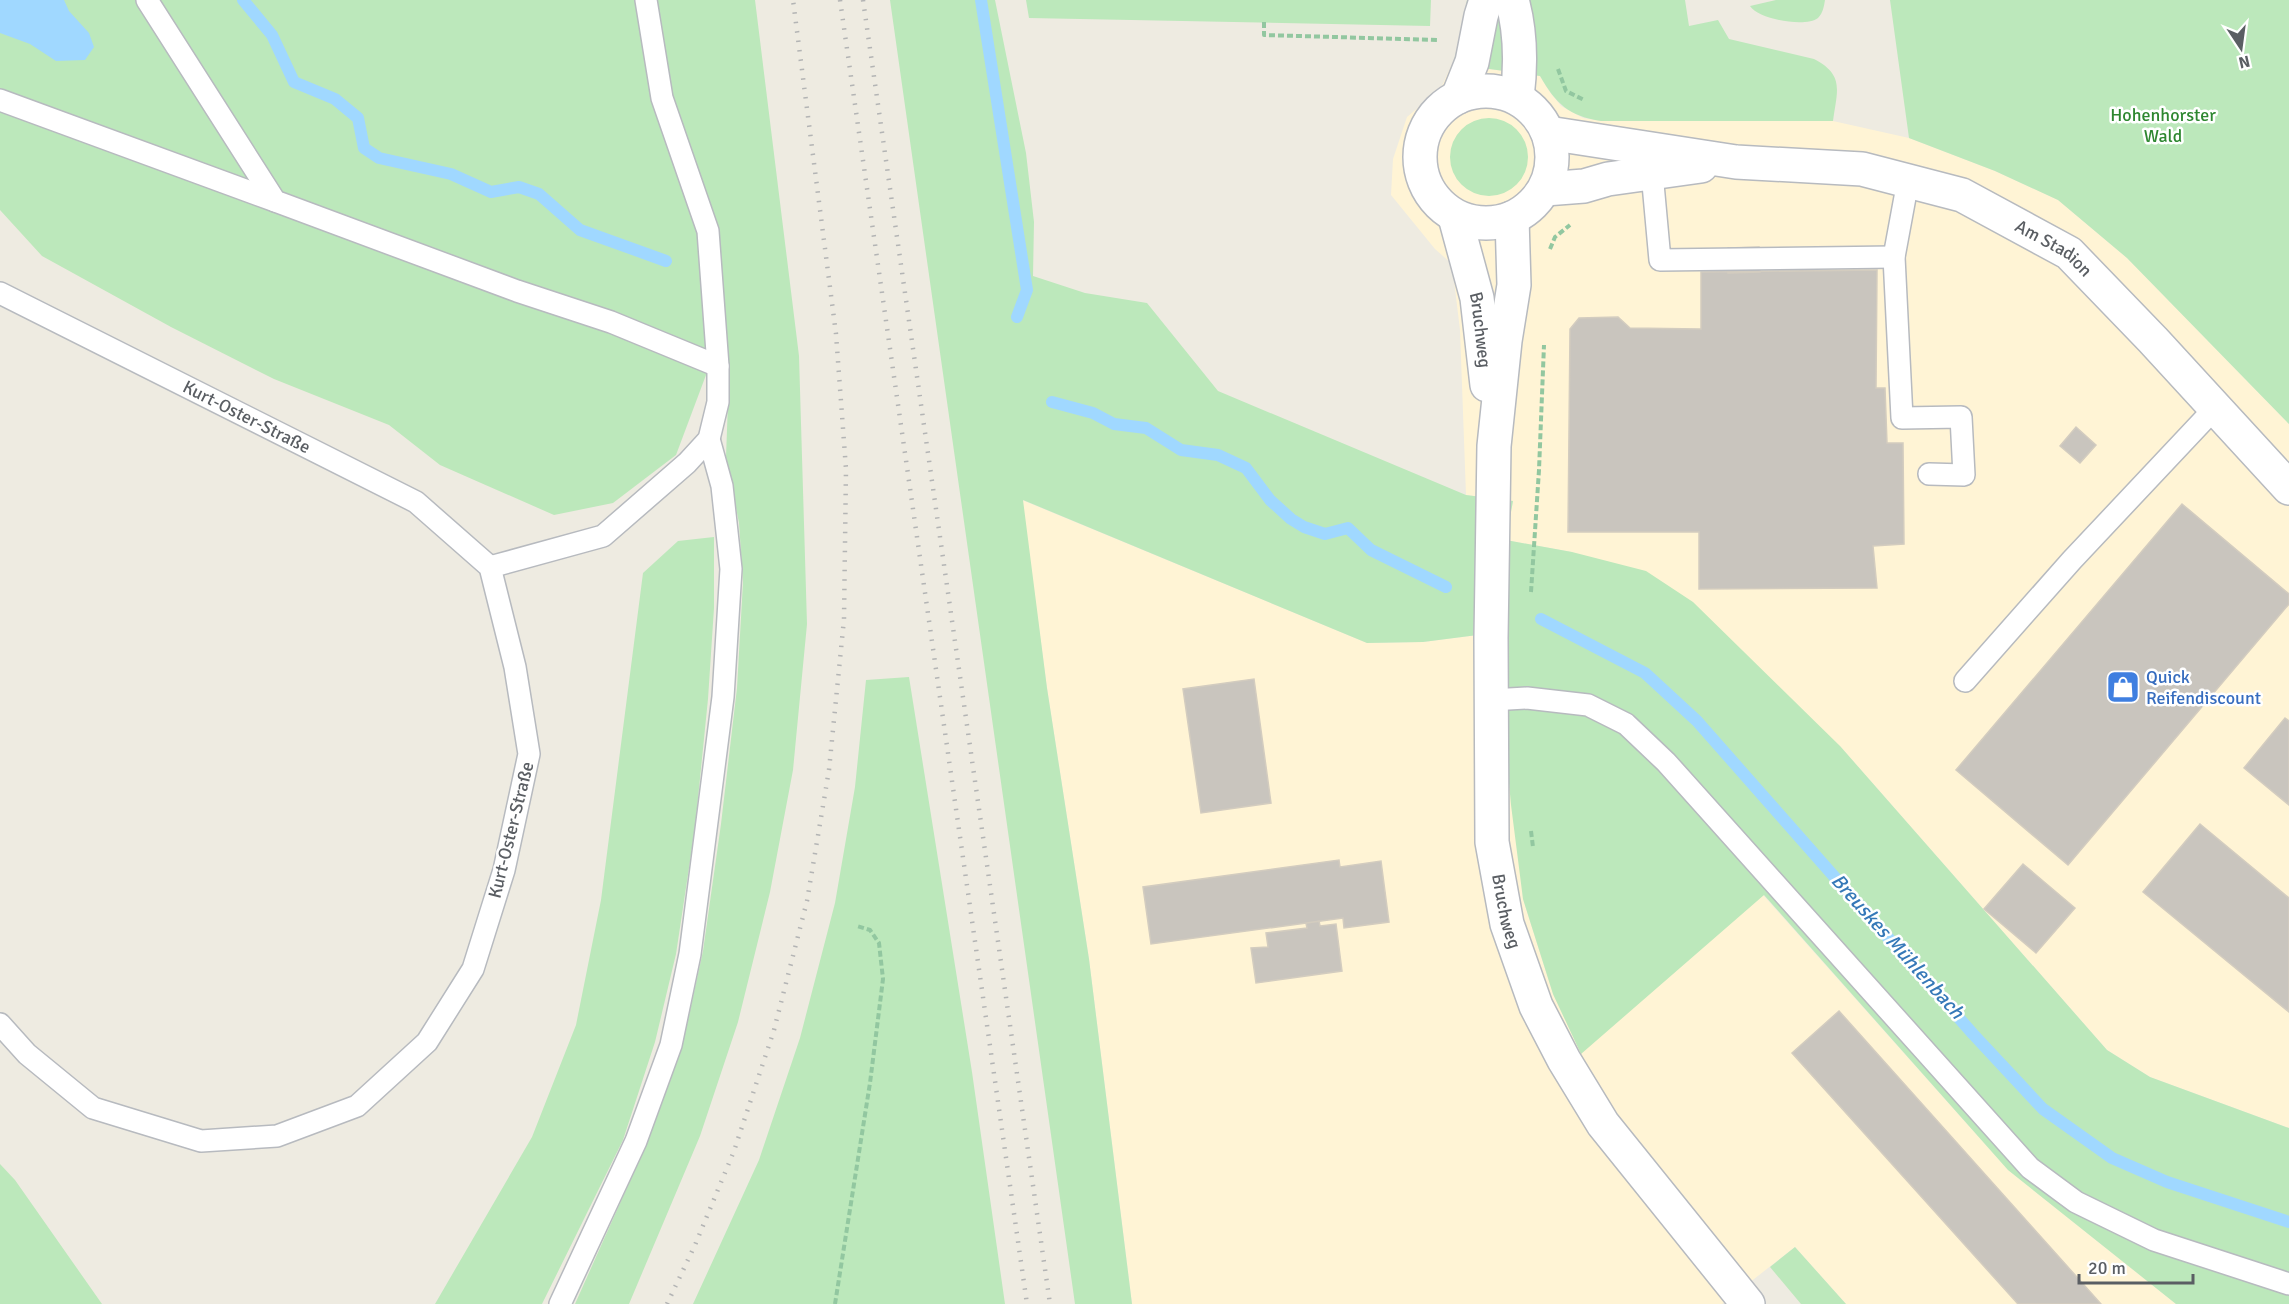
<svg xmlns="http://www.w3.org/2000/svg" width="2289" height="1304" font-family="Signika,sans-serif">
  <rect width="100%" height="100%" fill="#eeebe1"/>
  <!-- commercial -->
  <path fill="#fff4d5" d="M1452,64L1540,76L1549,91L1561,106L1583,118L1601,121H1833L1909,138L1995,171L2058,200L2127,258L2289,424V1128L2150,1077L2107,1050L1840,746L1572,552L1505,540L1513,501L1466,495L1460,330L1452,264L1435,249L1391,195L1393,159L1407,117L1441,88Z
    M1022,500L1367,643L1423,642L1501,632L1523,899L1553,994L1581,1053L1763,895L2008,1170L2176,1304H1846L1795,1247L1722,1304H1132L1089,959L1047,688Z"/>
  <!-- green -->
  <path fill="#bce8bb" d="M0,0H755L799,356L807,624L793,770L770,892L738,1022L700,1136L629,1304H575L646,1145L682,1047L703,951L721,824L737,688L743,582L739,523L726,457L729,375H706L676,455L613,503L554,515L440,465L389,425L274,379L171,327L42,256L0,210Z
    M890,0H995L1026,153L1034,222L1033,276L1085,293L1147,303L1218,391L1466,495L1513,501L1506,540L1572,552L1646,571L1693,602L1840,746L2107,1050L2150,1077L2289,1128V1304H2176L2008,1170L1764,895L1581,1054L1553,994L1523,899L1511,805L1503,717L1501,632L1423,642L1367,643L1023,500L1047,688L1089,959L1132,1304H1075Z
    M1026,0H1431L1430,26L1029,18Z
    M1467,0H1685L1689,26L1718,20L1729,39L1814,59C1845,75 1837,91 1833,121H1601C1569,116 1556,104 1540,76L1453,64L1464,22Z
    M1776,0H1825C1824,6 1823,13 1818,18C1805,28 1758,19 1750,6Z
    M1890,0H2289V424L2127,258L2058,200L1995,171L1909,138Z
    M1450 157a39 39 0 1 1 78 0a39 39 0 1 1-78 0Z
    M714,537V608L708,699L695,828L676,954L655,1042L623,1140L542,1304H435L532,1137L576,1025L601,900L643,573L678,541Z
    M909,677L972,1072L1005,1304H693L759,1160L800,1038L835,903L855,787L866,680Z
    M0,1164L15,1180L102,1304H0Z
    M1795,1247L1846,1304H1801L1770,1267Z"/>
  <!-- water -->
  <path fill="#a0d8ff" d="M0,0H64L69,11L89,33L94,47L85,60L56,61L30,44L0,33Z"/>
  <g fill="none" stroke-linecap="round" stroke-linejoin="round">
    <!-- stream -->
    <path stroke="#a0d8ff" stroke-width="12" d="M243,0L272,35L294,82L335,99L358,118L364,148L379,158L451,174L491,192L519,187L539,194L580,230L666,261
      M981,0L1027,290L1017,317
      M1052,402L1093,413L1114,424L1146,428L1181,450L1218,455L1246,468L1270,500L1291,519L1304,527L1325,534L1348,528L1371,550L1446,587
      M1541,619L1645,673L1697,721L1973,1034L2043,1109L2112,1158L2167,1182L2289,1222"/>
  </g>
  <!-- building -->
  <path fill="#c9c5be" stroke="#d3ccbf" stroke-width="1.5" d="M1759,247L1760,272L1728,273V248Z
    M1877,270L1876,388H1885L1887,443H1903L1904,544L1873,546L1877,588L1699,589V532H1568L1570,329L1579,318L1618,317L1630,328L1701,329V272Z
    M2076,427L2096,445L2080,463L2060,446Z
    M2182,504L2289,594V604L2068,865L1956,770Z
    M1254,679L1271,803L1201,813L1183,689Z
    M2285,718L2289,721V805L2244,768Z
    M2200,824L2289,898V1012L2143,892Z
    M1339,860L1340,867L1381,861L1389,922L1344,928L1343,918L1151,944L1143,887Z
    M2023,864L2075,908L2036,953L1984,909Z
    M1319,921L1320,926L1336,924L1342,971L1256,983L1251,948L1268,947L1266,933L1307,928L1306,923Z
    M1839,1011L2101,1304H2018L1792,1053Z"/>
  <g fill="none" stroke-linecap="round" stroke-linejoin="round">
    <defs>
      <g id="service">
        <path d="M147,0L275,201L517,291L611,322L718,366"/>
        <path d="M0,100L275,201"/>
        <path d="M1649,162L1652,173L1660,260L1894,257"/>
        <path d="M1908,181L1894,257L1902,418L1961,417L1964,475L1929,474"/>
        <path id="s1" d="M0,293L416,502L490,567L515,667L529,754L504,870L473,969L427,1042L357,1106L277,1136L201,1141L93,1108L27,1054L0,1024"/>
        <path d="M490,567L603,536L687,463L709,439L718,402V366L708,231L662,98L646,0"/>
        <path d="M1965,681L2072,560L2215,408"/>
        <path d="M1491,700L1527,698L1588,705L1626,724L1666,762L2030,1168L2076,1202L2154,1240L2289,1284"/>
        <path d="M560,1304L636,1141L671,1045L690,954L723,697L731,569L722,486L709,439"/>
      </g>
      <g id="minor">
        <path id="s2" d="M1548,133L1736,162L1862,169L1962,195L2069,253L2153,340L2289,488"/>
        <path d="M1545,189L1584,186L1608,179L1701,166"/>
      </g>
      <g id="tertiary">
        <path d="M1512,0C1521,32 1521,66 1517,98"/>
        <circle cx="1486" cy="157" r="66"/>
        <path d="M1458,97L1472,62L1481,16L1486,0"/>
        <path id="s3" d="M1455,217L1477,298L1487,385"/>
        <path id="s4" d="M1512,218L1514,285L1505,341L1494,446L1491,638L1492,842L1507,924L1536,1006L1564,1060L1603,1124L1748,1304"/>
      </g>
    </defs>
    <!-- service casing -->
    <use href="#service" stroke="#b7babf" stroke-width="24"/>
    <!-- minor casing -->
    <use href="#minor" stroke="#b7babf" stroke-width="36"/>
    <!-- tertiary casing -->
    <use href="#tertiary" stroke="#b7babf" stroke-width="36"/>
    <!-- path -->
    <path stroke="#92c7a0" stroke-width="4" stroke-dasharray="6 3" stroke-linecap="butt" d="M1264,22V35L1439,40
      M1558,69L1566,91L1584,100
      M1550,249L1555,237L1570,225
      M1531,592L1539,470L1544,345
      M1531,831L1533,847
      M835,1304L870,1083L883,979L879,943L870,930L857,926"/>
    <!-- service -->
    <use href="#service" stroke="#fff" stroke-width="21"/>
    <!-- minor -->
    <use href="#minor" stroke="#fff" stroke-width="33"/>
    <!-- tertiary -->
    <use href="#tertiary" stroke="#fff" stroke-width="33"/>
    <!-- rail -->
    <path stroke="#b3b4b4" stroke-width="4.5" stroke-dasharray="1.5 8" stroke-linecap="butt" d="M840,0L1027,1304
      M863,0L1050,1304
      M667,1304L695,1245L734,1151L774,1030L807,901L829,770L844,619L846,469L836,334L793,0"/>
  </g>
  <!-- icons -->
  <defs>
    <symbol id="shop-square" viewBox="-11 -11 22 22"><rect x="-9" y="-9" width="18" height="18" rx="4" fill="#3f7fe0" stroke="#fff"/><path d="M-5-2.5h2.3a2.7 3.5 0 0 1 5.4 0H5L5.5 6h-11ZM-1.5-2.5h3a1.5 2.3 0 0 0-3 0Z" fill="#fff"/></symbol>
  </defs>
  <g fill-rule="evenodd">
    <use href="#shop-square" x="2104" y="668" width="38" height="38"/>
  </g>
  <g text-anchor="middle" stroke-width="5" stroke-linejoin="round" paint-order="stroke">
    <!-- park labels -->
    <g font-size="18" fill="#2e8730" stroke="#fff">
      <text x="2163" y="121">Hohenhorster<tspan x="2163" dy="21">Wald</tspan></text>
    </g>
    <!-- street labels -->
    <g font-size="18" fill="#5a5e63" stroke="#fff">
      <text dy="6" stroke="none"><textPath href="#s2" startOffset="526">Am Stadion</textPath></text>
      <text dy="6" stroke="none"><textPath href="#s3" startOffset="116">Bruchweg</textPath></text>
      <text dy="6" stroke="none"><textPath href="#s1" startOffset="276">Kurt-Oster-Straße</textPath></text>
      <text transform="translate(511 830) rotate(-76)" y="6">Kurt-Oster-Straße</text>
      <text dy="6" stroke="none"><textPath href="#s4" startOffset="696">Bruchweg</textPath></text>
    </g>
    <!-- shop labels -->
    <g font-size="18" fill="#366cbe" stroke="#fff" text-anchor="start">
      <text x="2146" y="683">Quick<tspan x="2146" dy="21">Reifendiscount</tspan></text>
    </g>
    <!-- water labels -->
    <g font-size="20" font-style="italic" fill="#3679b8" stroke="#fff">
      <text transform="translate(1898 946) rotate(48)" y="7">Breuskes Mühlenbach</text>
    </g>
  </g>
  <!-- north arrow -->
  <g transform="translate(2241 48) rotate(167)" stroke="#ffffff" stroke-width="4.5" paint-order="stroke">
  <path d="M0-4.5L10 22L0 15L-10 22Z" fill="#5a5e63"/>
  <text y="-9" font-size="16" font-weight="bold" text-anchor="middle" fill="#5a5e63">N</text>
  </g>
  <!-- scale -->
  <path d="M2079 1274v9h114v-9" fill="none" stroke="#5a5e63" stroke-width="3"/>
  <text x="2088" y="1274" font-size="18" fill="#5a5e63" stroke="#ffffff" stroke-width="4.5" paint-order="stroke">20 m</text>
</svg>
